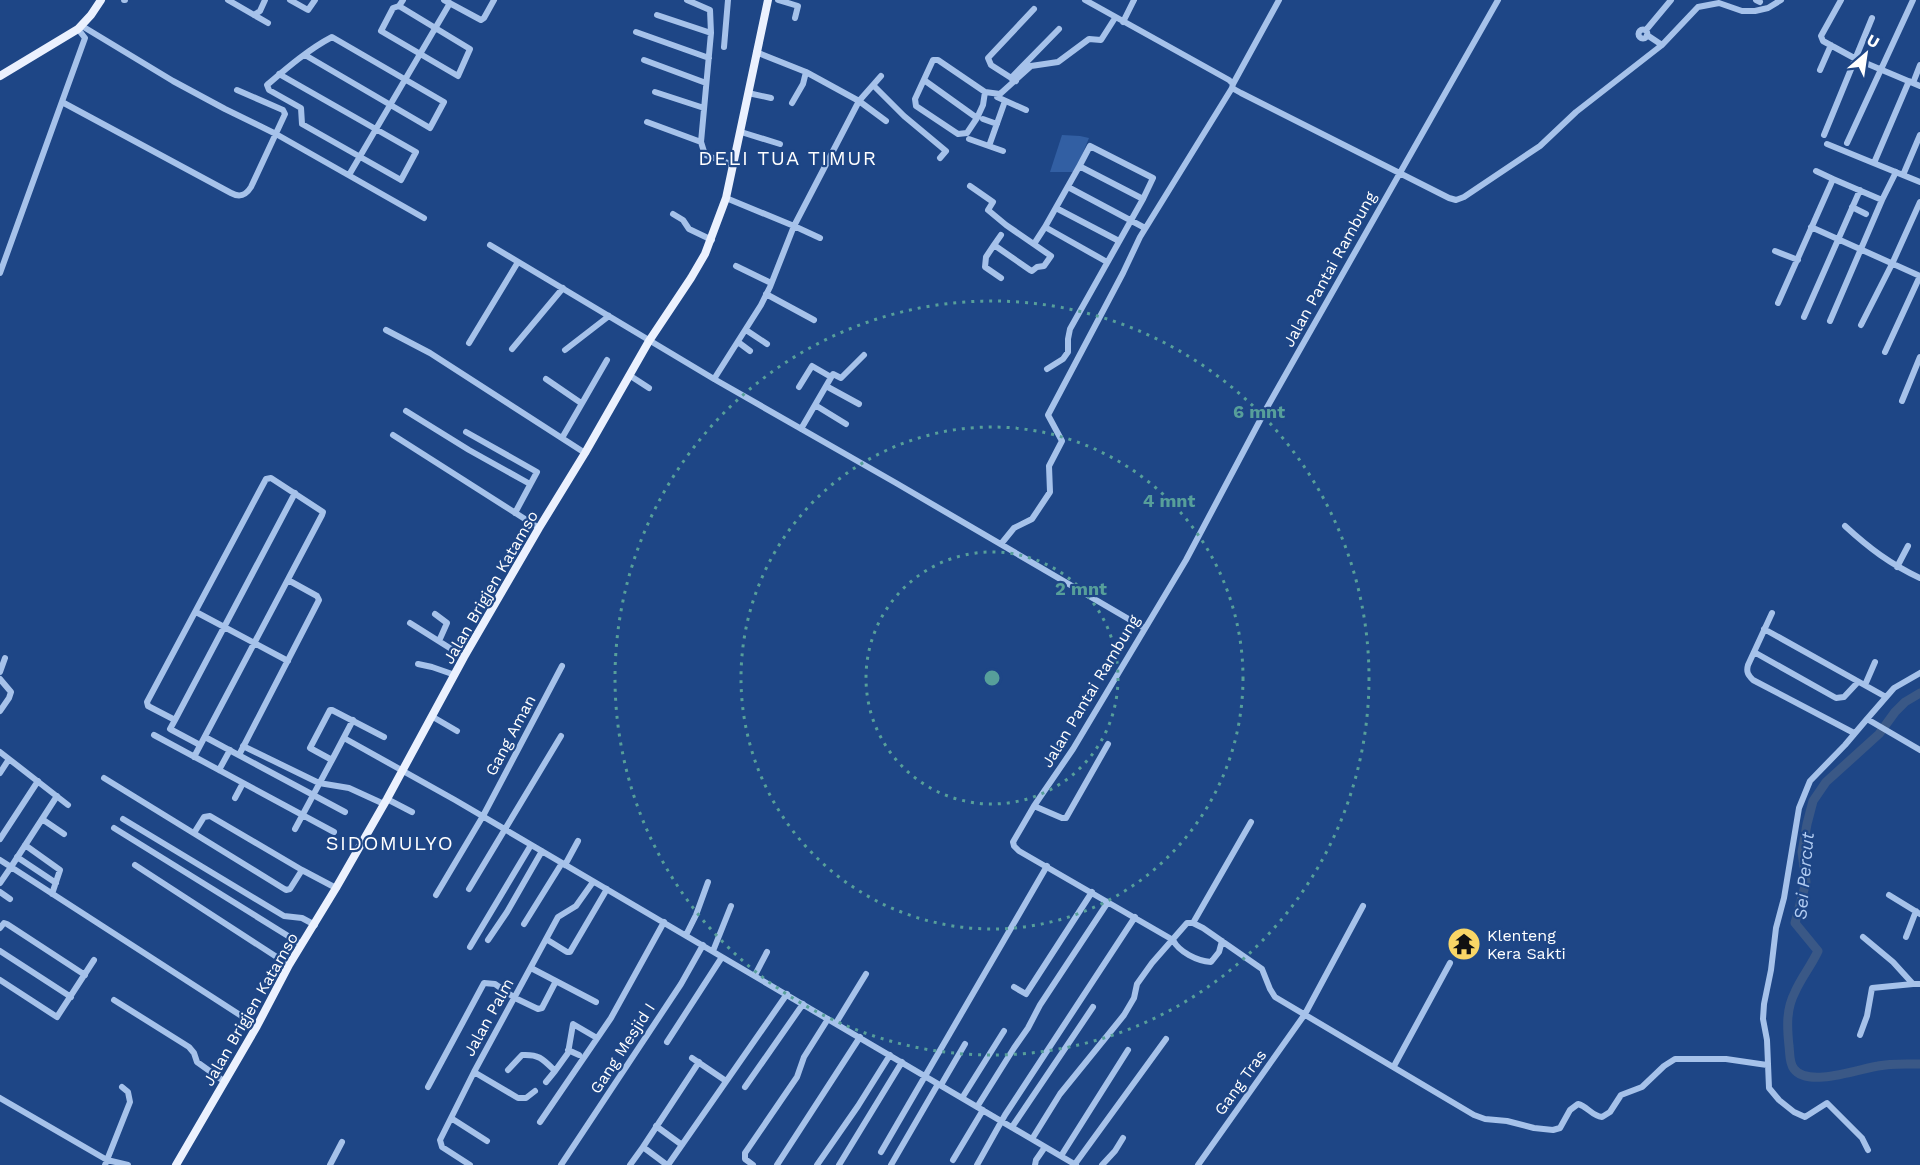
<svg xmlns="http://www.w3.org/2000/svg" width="1920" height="1165" font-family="'Work Sans',sans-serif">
  <rect width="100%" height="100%" fill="#1e4686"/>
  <!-- green -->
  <path fill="#325fa3" d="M1062,135L1080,136L1089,138L1075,172H1050Z"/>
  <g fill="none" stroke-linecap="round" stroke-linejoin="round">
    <!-- river -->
    <path stroke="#3a5886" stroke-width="9" d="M1920,693L1905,702L1895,712L1879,734L1826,782L1813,801L1807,824L1802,852L1806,882L1795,923L1818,951C1811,966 1801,978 1795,992C1786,1009 1787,1027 1789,1046C1790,1053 1789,1063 1794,1069C1808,1088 1859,1069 1878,1066C1892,1063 1906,1064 1920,1064"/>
    <!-- minor -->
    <path stroke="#a6c2ea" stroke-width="6" d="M124,0H125
      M228,0L268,23
      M290,0L308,10L315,0
      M444,0L481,20L484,18L494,0
      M687,0L710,10L711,33L701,142L705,155L734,165
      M778,0L798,6L795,18
      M1085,0L1229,80L1233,84L1232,88L1241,93L1449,198L1456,200L1464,197L1540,146L1576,112L1662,45L1698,7L1719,3L1742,11H1755L1768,8L1781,0
      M1756,0L1760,2
      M1841,0L1821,36L1823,41L1856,59L1920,86
      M399,6L393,8L381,31L458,76L470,49L404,9L399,6L403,0
      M254,15L260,11L265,0
      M657,15L711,33
      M1123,22L1134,0
      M82,26L173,81L225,109L276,134L424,218
      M1638.5 34a4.5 4.5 0 1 1 9 0a4.5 4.5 0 1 1-9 0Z
      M1646,30L1671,0
      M636,32L709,58
      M1647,35L1662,45
      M724,47L728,0
      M756,52L806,72L859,101L794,226L820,238
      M644,60L706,83
      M1820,70L1831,45
      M279,74L416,152L401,180L302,124L301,108L269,90L267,85C287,68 309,49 332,37L444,102L430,128L305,55
      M881,76L859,101L886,121
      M1011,78L1059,29
      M924,80L977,118L983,105L985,92
      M1016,81L991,65L988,58L1034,9
      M1913,83L1920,65
      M1233,84L1279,0
      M873,85L904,116L946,151L940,158
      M655,92L704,108
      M748,93L771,98
      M997,94V97L1026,110
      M62,102L231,193C240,198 246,195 251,187L285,114L283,110L237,90
      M792,103L803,84L806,72
      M977,118L967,133L958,134L916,106L915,99L933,60H938L985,92L1000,94L1031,66L1058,62L1089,39L1101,40L1115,18
      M983,119L997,124
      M647,122L701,142
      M741,132L780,144
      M1824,135L1872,18
      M969,139L1003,151
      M1847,143L1913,0
      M1827,144L1920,182
      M989,146L1005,101
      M1874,163L1909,81
      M1816,171L1833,179
      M349,175L450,3
      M1903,175L1920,135
      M970,186L993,202L988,210L1006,225L1051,256L1044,266L1037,267L1032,271L1030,270L994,245L986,257L985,267L1001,278
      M1068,187L1145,228
      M1852,207L1866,214
      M1056,208L1119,241
      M673,214L683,220L689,229L712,240
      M1045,227L1080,165
      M1811,227L1920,276
      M1034,244L1045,227L1107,262
      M490,245L714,379L896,483L1144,628
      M994,245L1001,235
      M1775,251L1798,260
      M736,266L771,283
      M0,273L85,38L78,29
      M766,294L814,320
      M1778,303L1833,179L1882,200L1896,172
      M1804,317L1860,190
      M1830,321L1882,200
      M1861,325L1892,264L1920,202
      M386,330L430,353L585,453
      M746,330L767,344
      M738,342L750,351
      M469,343L518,262
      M512,349L563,288
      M565,350L609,316
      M1885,352L1920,276
      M1047,369L1063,359L1068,352V339L1070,329L1143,199L1153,178L1090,146L1080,165L1081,167L1143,199
      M629,375L649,388
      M546,379L581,403
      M714,379L761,305L770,287L794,226L726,198
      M826,386L859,404
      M799,387L812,366L831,377
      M1902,401L1920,357
      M815,405L846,424
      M406,411L469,450L530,484
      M801,429L833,374L841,378L864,355
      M466,432L537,472L515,513
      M393,435L539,528
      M562,438L607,360
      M1845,526C1869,548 1890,564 1920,578
      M1001,544L1014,528L1032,519L1050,492L1049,466L1062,441L1048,415L1123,273L1140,237L1232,88
      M1897,567L1908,546
      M196,612L288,661
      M1772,613L1748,665C1746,672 1748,675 1753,680L1854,733
      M435,614L447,623L439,641
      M410,623L464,657
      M1764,629L1886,697
      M1754,652L1836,698L1844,697L1858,682
      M418,664L432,667L455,675
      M0,672L5,658
      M0,679L11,692L9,698L0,711
      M1865,685L1875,662
      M433,717L457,731
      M1867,719L1894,688L1920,673
      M175,720L295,493
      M353,720L332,760L310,748L330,710H332L384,737
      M154,735L334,832
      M205,737L345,812
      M344,738L455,800L1076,1165
      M243,746L319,783L349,788L384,804
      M0,752L68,805
      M239,755L319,600L317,596L288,580
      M194,757L322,515L323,512L271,478L266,479L147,702L148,706L175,720L170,729L200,745
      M219,770L230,750
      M0,773L9,759
      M104,778L286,890L290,889L302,870L336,888
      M235,798L243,783
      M387,799L412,812
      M1034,806L1062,818H1066L1108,744
      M42,819L64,834
      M123,819L284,916L302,918L315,925
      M114,828L301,944
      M295,829L332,760
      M194,833L204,817L210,816L302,870
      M0,839L38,781
      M25,845L60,870L52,894
      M17,857L56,883
      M0,860L11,867L57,796
      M135,865L289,965
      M565,865L578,841
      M0,883L11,867L257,1026
      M469,889L561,736
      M0,892L10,899
      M436,895L483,816L562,666
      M1889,895L1920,914
      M1193,923L1251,822
      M524,924L562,863
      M0,928L4,923L7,924L85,975
      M686,935L696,915L708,882
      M1863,937L1893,962L1913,984H1920
      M1906,937L1916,911
      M546,939L567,952H570L607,889
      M488,940L507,912L542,851
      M1222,941L1219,952L1211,962C1197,961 1179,952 1173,940L1019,851L1014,846L1013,842L1034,806L1073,749L1186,560L1265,411L1498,0
      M470,947L531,845
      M0,951L71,997
      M713,951L731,906
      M531,968L596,1002
      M755,975L767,952
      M0,980L57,1017L94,960
      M1014,987L1026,994L1092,892
      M114,1000L189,1047L194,1053L197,1062L225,1082
      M836,1023L866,974
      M1860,1035L1867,1016L1872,988L1913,984
      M667,1042L722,957
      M568,1050L579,1055
      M692,1058L726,1081
      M1394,1066L1450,963
      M508,1070L522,1055C539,1054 543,1059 555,1071L568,1053L573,1024L597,1038
      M474,1072L518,1098H526L535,1091
      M546,1082L555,1071
      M941,1085L965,1044
      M428,1087L484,983L495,984L515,998L538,1009L542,1008L556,981
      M745,1087L803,1004
      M0,1098L107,1160L128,1165
      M962,1098L1004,1031
      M977,1107L1014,1048L1028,1028L1040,1005L1108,902
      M451,1118L487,1141
      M540,1122L611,1018L664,922
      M656,1126L682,1145
      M1012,1127L1093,1007
      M1032,1139L1060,1094L1124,1015L1134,998L1137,984L1152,963L1187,923H1193L1203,928L1262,969L1270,989L1275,997L1474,1115L1485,1119L1507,1121L1534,1128L1553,1130L1560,1128L1570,1110L1578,1104C1587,1106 1592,1116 1602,1117L1610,1112L1621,1095L1642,1087L1664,1066L1675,1059H1726L1767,1065
      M1868,1150L1862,1138L1827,1103L1805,1117L1794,1112L1779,1100L1769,1088L1767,1040L1763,1019L1764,1004L1771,970L1776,928L1784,898L1799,808L1810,781L1845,745L1867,719L1920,750
      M881,1152L1047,866
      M1061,1156L1128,1050
      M953,1160L983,1110
      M1075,1164L1166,1039
      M105,1165L130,1102L128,1092L122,1087
      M330,1165L342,1142
      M470,1165L442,1147L440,1140L474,1072L558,917L576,906L593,882
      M561,1165L681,984L703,945
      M630,1165L643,1147
      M667,1165L643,1147L699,1062
      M668,1165L787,994
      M753,1165L745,1159V1153L797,1077L804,1057L828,1019
      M777,1165L860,1037
      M817,1165L858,1106L890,1055
      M839,1165L902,1062
      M891,1165L938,1084
      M977,1165L1005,1115L1135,917
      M1035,1165L1036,1160L1045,1147
      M1102,1165L1115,1151L1123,1138
      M1198,1165L1305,1014L1363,906"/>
    <!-- major -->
    <path stroke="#ebf1fe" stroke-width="8" d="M0,76L78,29L91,15L101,0
      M176,1165L257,1026L289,965L336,888L387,799L464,657L539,528L585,453L649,341L691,278L705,254L726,198L768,0"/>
  </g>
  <!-- distance rings -->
  <g fill="none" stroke="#579f9a" stroke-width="3" stroke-dasharray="3 6">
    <circle cx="992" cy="678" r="126"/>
    <circle cx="992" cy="678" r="251"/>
    <circle cx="992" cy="678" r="377"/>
  </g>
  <!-- icons -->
  <defs>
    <symbol id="temple-disc" viewBox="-11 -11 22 22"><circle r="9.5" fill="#f9d666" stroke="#1e4686"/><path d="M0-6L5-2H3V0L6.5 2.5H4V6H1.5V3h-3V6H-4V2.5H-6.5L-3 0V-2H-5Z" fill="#111"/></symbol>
  </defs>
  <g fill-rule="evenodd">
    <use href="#temple-disc" x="1445" y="925" width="38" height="38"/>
  </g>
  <g text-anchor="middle" stroke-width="4.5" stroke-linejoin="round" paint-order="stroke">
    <!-- street labels -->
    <g font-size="16" fill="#fff" stroke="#1e4686">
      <text transform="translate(1329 269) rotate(-61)" y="6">Jalan Pantai Rambung</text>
      <text transform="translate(490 587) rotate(-60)" y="6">Jalan Brigjen Katamso</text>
      <text transform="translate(1090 691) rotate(-59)" y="6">Jalan Pantai Rambung</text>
      <text transform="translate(510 735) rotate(-62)" y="6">Gang Aman</text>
      <text transform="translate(250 1009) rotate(-60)" y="6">Jalan Brigjen Katamso</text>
      <text transform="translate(488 1017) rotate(-61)" y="6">Jalan Palm</text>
      <text transform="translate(622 1048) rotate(-57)" y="6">Gang Mesjid I</text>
      <text transform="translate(1240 1082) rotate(-54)" y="6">Gang Tras</text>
    </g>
    <!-- poi labels -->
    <g font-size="16" fill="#fff" stroke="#1e4686" text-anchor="start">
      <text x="1487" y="941">Klenteng<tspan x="1487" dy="18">Kera Sakti</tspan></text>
    </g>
    <!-- water labels -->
    <g font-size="18" font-style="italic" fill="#b2ccf2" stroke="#1e4686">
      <text transform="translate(1804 876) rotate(-85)" y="6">Sei Percut</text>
    </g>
    <!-- quarter labels -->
    <g font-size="20" letter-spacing="1.5" fill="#fff" stroke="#1e4686">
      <text x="788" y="165">DELI TUA TIMUR</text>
      <text x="390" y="850">SIDOMULYO</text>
    </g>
  </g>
  <circle cx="992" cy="678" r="9" fill="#579f9a" stroke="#1e4686" stroke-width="3"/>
  <g font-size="18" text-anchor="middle" font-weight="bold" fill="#579f9a" stroke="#1e4686" stroke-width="4.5" stroke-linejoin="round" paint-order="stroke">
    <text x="1259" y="418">6 mnt</text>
    <text x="1169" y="507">4 mnt</text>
    <text x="1081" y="595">2 mnt</text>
  </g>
  <!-- north arrow -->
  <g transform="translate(1866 54) rotate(29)" stroke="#1e4686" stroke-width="4.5" paint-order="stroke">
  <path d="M0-4.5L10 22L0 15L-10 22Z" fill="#ffffff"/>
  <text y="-9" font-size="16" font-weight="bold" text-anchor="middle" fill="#ffffff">U</text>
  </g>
</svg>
